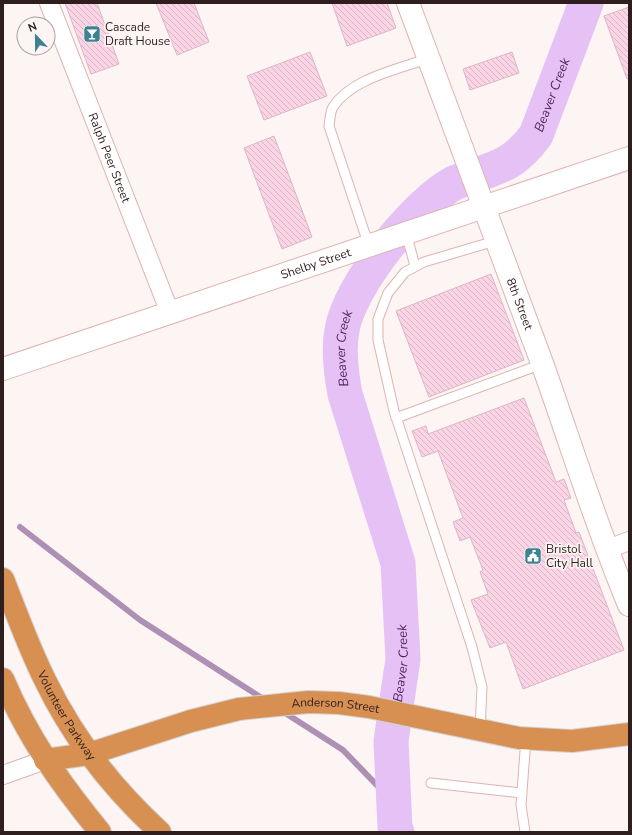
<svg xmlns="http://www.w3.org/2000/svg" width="632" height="835" font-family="'Nunito Sans',sans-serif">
  <defs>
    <pattern id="building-back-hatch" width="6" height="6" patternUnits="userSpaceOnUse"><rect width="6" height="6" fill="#fbd4e5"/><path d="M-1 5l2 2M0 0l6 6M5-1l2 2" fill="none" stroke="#d7b6c4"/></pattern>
  </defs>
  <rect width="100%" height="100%" fill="#fdf4f4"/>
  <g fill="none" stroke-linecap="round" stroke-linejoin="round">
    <!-- stream -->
    <path stroke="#af90b5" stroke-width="6" d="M20,527L140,620L265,700
      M282,711L343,750L394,803"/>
    <!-- river -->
    <path stroke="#e6c1f6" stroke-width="35" id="s1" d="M397,832L395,828L391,741L403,659L398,563L345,394C341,373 338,351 342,330C349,286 415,204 454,183C460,180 468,178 474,176C503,166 517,161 536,135L586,3"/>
  </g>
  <!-- building -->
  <path fill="url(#building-back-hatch)" stroke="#dcb6c7" d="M65,3H97L119,64L91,74Z
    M156,3H194L209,42L177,55Z
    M332,3H387L396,28L347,46Z
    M629,7V78L627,79L604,16Z
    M310,52L327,96L264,120L247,76Z
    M512,52L519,73L470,90L463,69Z
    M274,136L312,237L282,249L244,148Z
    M491,274L524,360L429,397L396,311Z
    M524,398L556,482L564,479L571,498L564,500L576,533L579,532L624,650L523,689L506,642L490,648L471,600L488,594L480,572L483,570L470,537L460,541L453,522L463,518L438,451L422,457L412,431L426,426L428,434Z"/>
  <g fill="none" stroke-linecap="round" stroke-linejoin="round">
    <defs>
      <path id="service" d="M406,233L415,266
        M369,246L329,126C330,120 330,112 333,107C352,78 397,70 429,58
        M396,418L542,364
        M480,731L482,687L472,647L394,411L378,340V319L388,293L405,272L424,262L495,241
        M431,783L522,793
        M525,832L521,805L526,738"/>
      <g id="minor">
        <path id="s2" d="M49,3L170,313"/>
        <path d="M606,550L629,541"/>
        <path d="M3,775L45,760"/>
      </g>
      <g id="tertiary">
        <path id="s3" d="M408,3C452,123 497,243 542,363C571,444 596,526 629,605"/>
        <path id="s4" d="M3,369L629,158"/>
      </g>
      <g id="trunk">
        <path id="s5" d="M3,579C16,612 29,648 45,680C73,738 113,789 160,832"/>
        <path d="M3,679C28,738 60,783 100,832"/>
        <path id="s6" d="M45,760L89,754L191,721L239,709L308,702L339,703L369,707L519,738L572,741L629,734"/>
      </g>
    </defs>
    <!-- service casing -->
    <use href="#service" stroke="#deb4b1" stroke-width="11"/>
    <!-- minor casing -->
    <use href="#minor" stroke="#deb4b1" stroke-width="20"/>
    <!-- tertiary casing -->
    <use href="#tertiary" stroke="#deb4b1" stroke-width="24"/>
    <!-- trunk casing -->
    <use href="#trunk" stroke="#d5d2d2" stroke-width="24"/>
    <!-- service -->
    <use href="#service" stroke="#fff" stroke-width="9"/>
    <!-- minor -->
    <use href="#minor" stroke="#fff" stroke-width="18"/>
    <!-- tertiary -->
    <use href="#tertiary" stroke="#fff" stroke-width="22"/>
    <!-- trunk -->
    <use href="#trunk" stroke="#d79052" stroke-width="22"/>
  </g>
  <!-- icons -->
  <defs>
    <symbol id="bar-square" viewBox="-11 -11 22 22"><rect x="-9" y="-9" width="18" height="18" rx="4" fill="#3e8191" stroke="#fdf4f4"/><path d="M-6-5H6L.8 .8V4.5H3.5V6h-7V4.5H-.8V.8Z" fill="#fff"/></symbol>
    <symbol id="civic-square" viewBox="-11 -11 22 22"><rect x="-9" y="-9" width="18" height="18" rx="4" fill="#3e8191" stroke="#fdf4f4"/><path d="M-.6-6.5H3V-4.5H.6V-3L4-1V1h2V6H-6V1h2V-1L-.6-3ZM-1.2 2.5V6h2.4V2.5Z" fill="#fff"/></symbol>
  </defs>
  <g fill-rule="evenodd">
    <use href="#bar-square" x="82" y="24" width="20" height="20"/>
    <use href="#civic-square" x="523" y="546" width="20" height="20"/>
  </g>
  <g text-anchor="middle" stroke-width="3.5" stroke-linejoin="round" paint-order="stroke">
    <!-- poi labels -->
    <g font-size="12" fill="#2e1e1d" stroke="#fdf4f4" text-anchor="start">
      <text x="105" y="31">Cascade<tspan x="105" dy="14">Draft House</tspan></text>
      <text x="546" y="553">Bristol<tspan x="546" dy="14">City Hall</tspan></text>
    </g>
    <!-- street labels -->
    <g font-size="12" fill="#2e1e1d" stroke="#fdf4f4">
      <text dy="4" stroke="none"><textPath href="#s2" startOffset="166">Ralph Peer Street</textPath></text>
      <text dy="4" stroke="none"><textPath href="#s4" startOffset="330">Shelby Street</textPath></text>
      <text dy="4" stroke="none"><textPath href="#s3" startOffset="321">8th Street</textPath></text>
      <text dy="4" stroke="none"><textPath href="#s6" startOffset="298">Anderson Street</textPath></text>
      <text dy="4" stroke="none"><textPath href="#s5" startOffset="151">Volunteer Parkway</textPath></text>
    </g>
    <!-- water labels -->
    <g font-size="13" font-style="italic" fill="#522462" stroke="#fdf4f4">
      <text dy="5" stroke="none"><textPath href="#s1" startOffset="841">Beaver Creek</textPath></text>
      <text dy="5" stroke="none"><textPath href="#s1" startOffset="494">Beaver Creek</textPath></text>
      <text dy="5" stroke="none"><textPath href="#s1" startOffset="170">Beaver Creek</textPath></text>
    </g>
  </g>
  <!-- border -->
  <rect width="632" height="835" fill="none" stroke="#2e1e1d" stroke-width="8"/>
  <!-- north arrow -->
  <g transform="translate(36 36) rotate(338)"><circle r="19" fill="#fdf4f4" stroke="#aa9e9e"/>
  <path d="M0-3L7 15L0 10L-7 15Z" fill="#3e8191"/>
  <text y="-6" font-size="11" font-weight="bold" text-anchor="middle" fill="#2e1e1d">N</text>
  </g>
</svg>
